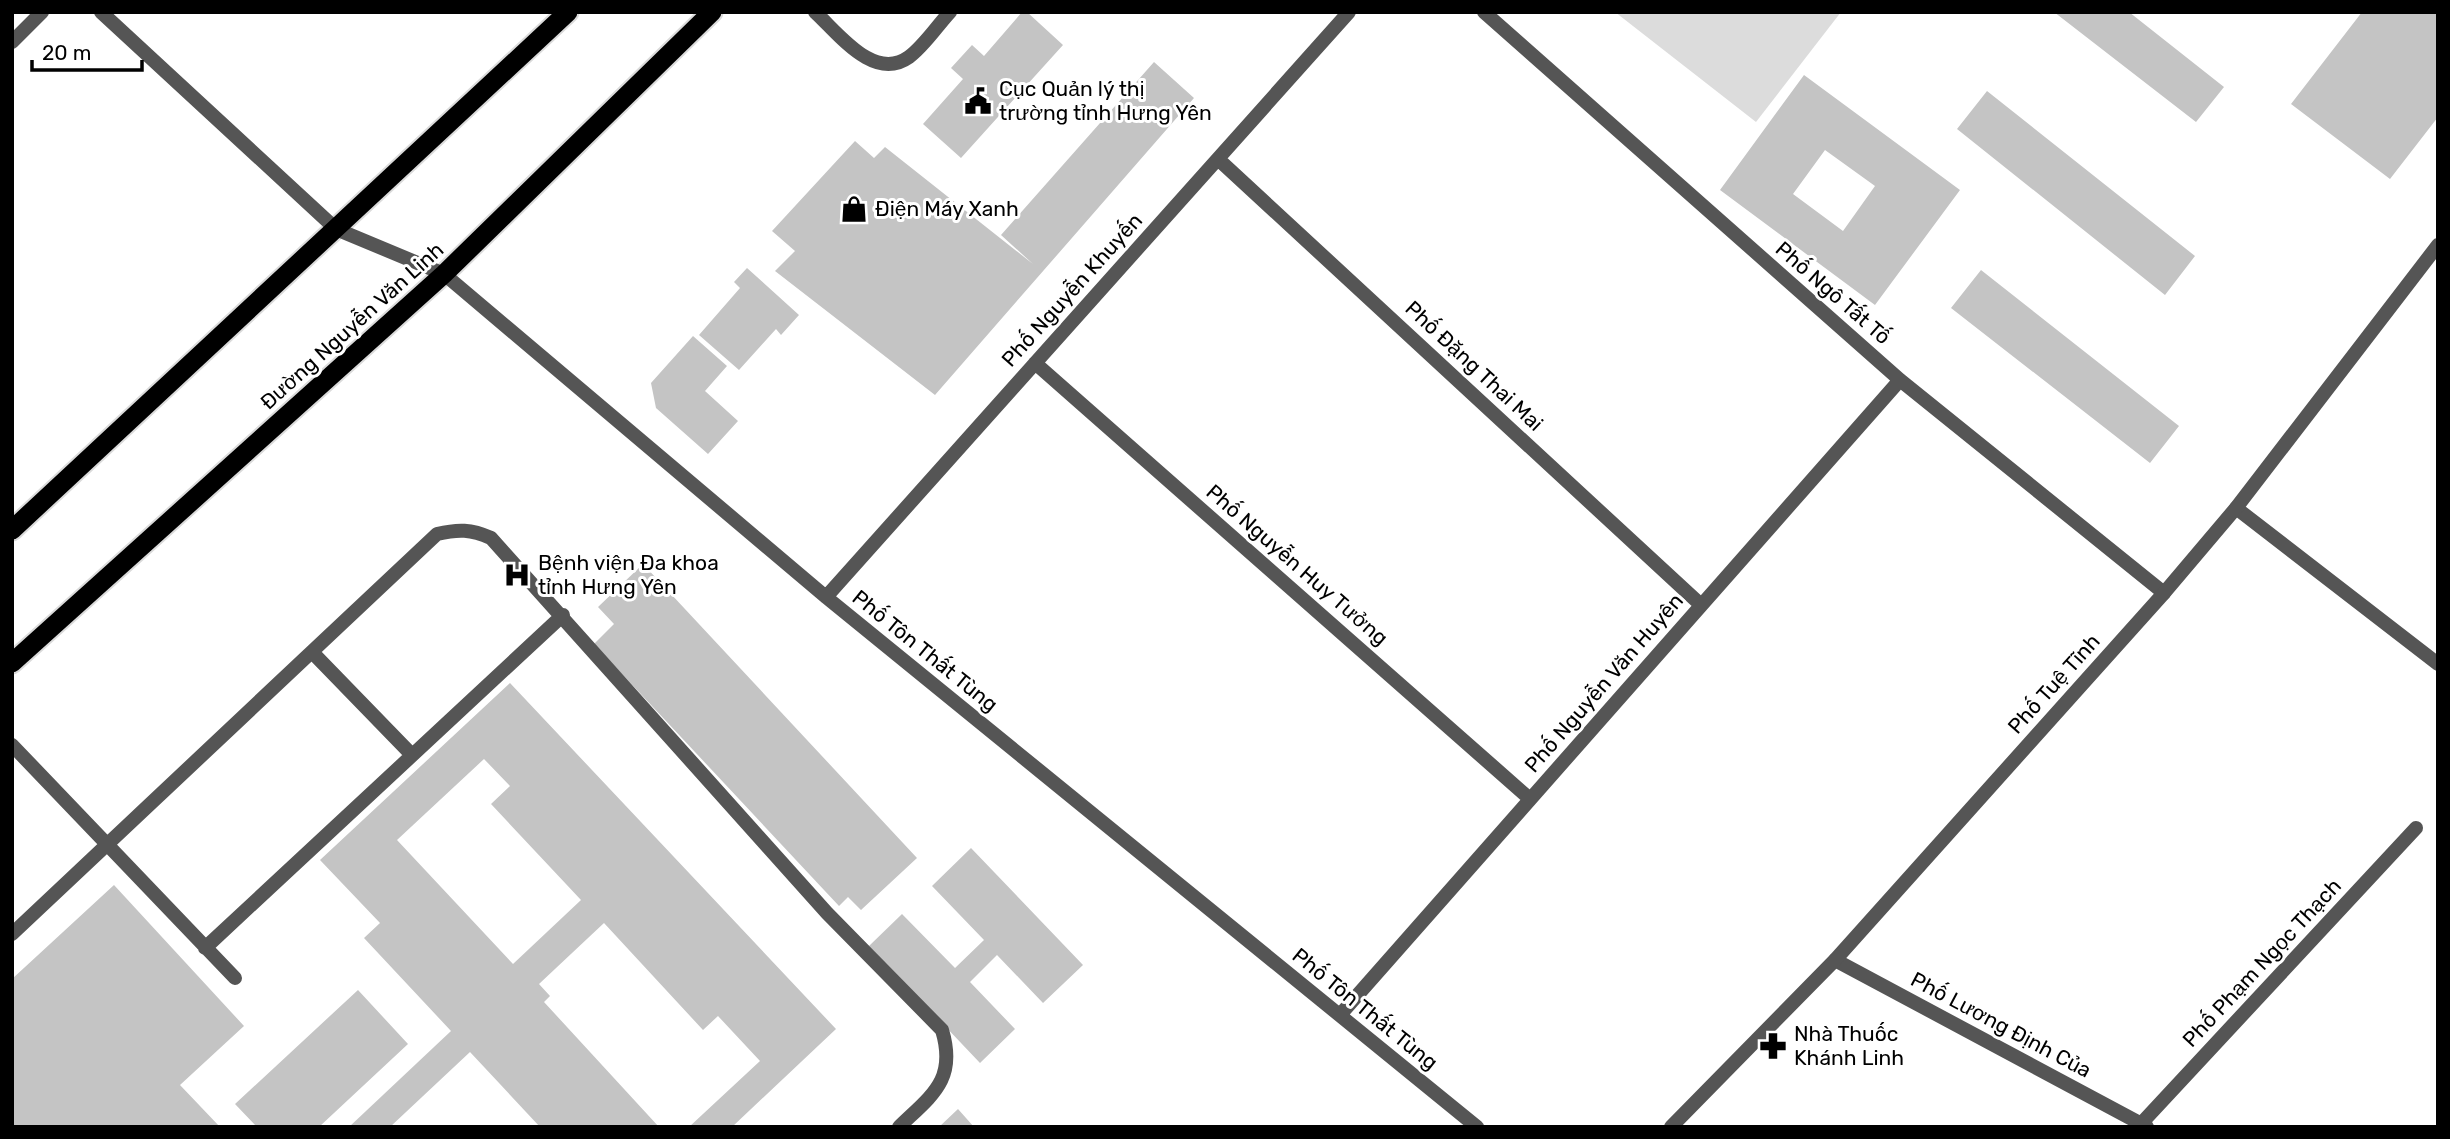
<svg xmlns="http://www.w3.org/2000/svg" width="2450" height="1139" font-family="Rubik,sans-serif">
  <rect width="100%" height="100%" fill="#fff"/>
  <!-- green -->
  <path fill="#dcdcdc" d="M1615,12H1841L1756,122Z"/>
  <!-- building -->
  <path fill="#c4c4c4" fill-rule="evenodd" d="M1022,12H1027L1063,45L961,158L923,124L963,79L951,68L972,45L984,56Z
    M2054,12H2129L2224,87L2196,122Z
    M2362,12H2438V117L2390,179L2291,104Z
    M1154,62L1194,98L935,395L775,271L795,251L772,231L855,141L874,158L885,147L1033,264L1001,235Z
    M1804,75L1960,190L1875,305L1720,190ZM1825,150L1875,186L1843,231L1793,194Z
    M1987,91L2195,256L2165,295L1957,129Z
    M747,268L799,315L781,335L776,329L739,370L699,335L740,288L734,282Z
    M1981,270L2179,426L2150,463L1951,308Z
    M693,336L727,366L705,391L738,421L708,454L656,408L651,383Z
    M643,564L917,858L861,910L848,897L839,906L594,644L614,624L598,607Z
    M510,683L836,1029L732,1127H689L760,1061L718,1016L703,1030L604,923L539,984L550,996L544,1002L659,1127H540L470,1052L390,1127H349L451,1031L364,938L380,923L320,860ZM484,759L510,786L491,804L581,900L513,964L397,840Z
    M971,848L1083,965L1043,1003L997,955L970,982L1015,1029L980,1063L869,946L902,914L955,968L984,940L932,886Z
    M114,885L244,1026L180,1085L220,1127H12V979Z
    M358,990L408,1044L319,1127H257L235,1104Z
    M958,1109L974,1127H939Z"/>
  <g fill="none" stroke-linecap="round" stroke-linejoin="round">
    <defs>
      <path id="trunk" d="M12,530L568,12
        M12,663L444,274L712,12"/>
    </defs>
    <!-- trunk casing -->
    <use href="#trunk" stroke="#dbdbdb" stroke-width="23"/>
    <!-- service -->
    <path stroke="#555" stroke-width="14" d="M815,12C839,34 874,82 909,57C924,46 937,26 950,12
      M312,652L412,755
      M12,745L235,978
      M12,934L437,534C458,529 471,529 491,538L827,913L942,1030C957,1080 932,1095 899,1127
      M205,948L563,615"/>
    <!-- minor -->
    <path stroke="#555" stroke-width="14" d="M1484,12L1900,380L2164,593
      M12,42L42,12
      M1218,159L1701,605
      M336,229L444,274L826,597L1477,1127
      M1035,363L1530,799
      M2236,508L2438,664
      M826,597L1349,12
      M1835,960L2147,1127
      M1340,1015L1900,380
      M2138,1127L2416,828"/>
    <!-- tertiary -->
    <path stroke="#555" stroke-width="14" d="M101,12L336,229
      M1671,1127L1835,960L2164,593L2236,508L2438,245"/>
    <!-- trunk -->
    <use href="#trunk" stroke="#000" stroke-width="19"/>
  </g>
  <!-- icons -->
  <defs>
    <symbol id="civic-bare" viewBox="-9 -9 18 18"><path d="M-.6-6.5H3V-4.5H.6V-3L4-1V1h2V6H-6V1h2V-1L-.6-3ZM-1.2 2.5V6h2.4V2.5Z" fill="#000" stroke="#fff" stroke-width="2.5" paint-order="stroke"/></symbol>
    <symbol id="shop-bare" viewBox="-9 -9 18 18"><path d="M-5-2.5h2.3a2.7 3.5 0 0 1 5.4 0H5L5.5 6h-11ZM-1.5-2.5h3a1.5 2.3 0 0 0-3 0Z" fill="#000" stroke="#fff" stroke-width="2.5" paint-order="stroke"/></symbol>
    <symbol id="hospital-bare" viewBox="-9 -9 18 18"><path d="M-5-5h3v3.5h4V-5h3V5h-3V1.5h-4V5h-3Z" fill="#000" stroke="#fff" stroke-width="2.5" paint-order="stroke"/></symbol>
    <symbol id="pharmacy-bare" viewBox="-9 -9 18 18"><path d="M-2-6h4v4h4v4h-4v4h-4v-4h-4v-4h4Z" fill="#000" stroke="#fff" stroke-width="2.5" paint-order="stroke"/></symbol>
  </defs>
  <g fill-rule="evenodd">
    <use href="#civic-bare" x="959" y="82" width="38" height="38"/>
    <use href="#shop-bare" x="835" y="190" width="38" height="38"/>
    <use href="#hospital-bare" x="498" y="556" width="38" height="38"/>
    <use href="#pharmacy-bare" x="1754" y="1027" width="38" height="38"/>
  </g>
  <g text-anchor="middle" stroke-width="6" stroke-linejoin="round" paint-order="stroke">
    <!-- poi labels -->
    <g font-size="21" fill="#000" stroke="#fff" text-anchor="start">
      <text x="999" y="96">Cục Quản lý thị<tspan x="999" dy="24">trường tỉnh Hưng Yên</tspan></text>
      <text x="875" y="216">Điện Máy Xanh</text>
      <text x="538" y="570">Bệnh viện Đa khoa<tspan x="538" dy="24">tỉnh Hưng Yên</tspan></text>
      <text x="1794" y="1041">Nhà Thuốc<tspan x="1794" dy="24">Khánh Linh</tspan></text>
    </g>
    <!-- street labels -->
    <g font-size="21" fill="#000" stroke="#fff">
      <text transform="translate(1072 290) rotate(-48)" y="7">Phố Nguyễn Khuyến</text>
      <text transform="translate(1833 293) rotate(41)" y="7">Phố Ngô Tất Tố</text>
      <text transform="translate(352 326) rotate(-42)" y="7">Đường Nguyễn Văn Linh</text>
      <text transform="translate(1474 366) rotate(43)" y="7">Phố Đặng Thai Mai</text>
      <text transform="translate(1297 565) rotate(41)" y="7">Phố Nguyễn Huy Tưởng</text>
      <text transform="translate(925 651) rotate(39)" y="7">Phố Tôn Thất Tùng</text>
      <text transform="translate(1604 683) rotate(-49)" y="7">Phố Nguyễn Văn Huyên</text>
      <text transform="translate(2054 684) rotate(-48)" y="7">Phố Tuệ Tĩnh</text>
      <text transform="translate(2262 963) rotate(-47)" y="7">Phố Phạm Ngọc Thạch</text>
      <text transform="translate(1365 1009) rotate(39)" y="7">Phố Tôn Thất Tùng</text>
      <text transform="translate(2001 1025) rotate(28)" y="7">Phố Lương Định Của</text>
    </g>
  </g>
  <!-- border -->
  <rect width="2450" height="1139" fill="none" stroke="#000000" stroke-width="28"/>
  <!-- scale -->
  <path d="M32 60v10h110v-10" fill="none" stroke="#000000" stroke-width="3.5"/>
  <text x="42" y="60" font-size="21" fill="#000000" stroke="#ffffff" stroke-width="5" paint-order="stroke">20 m</text>
</svg>
